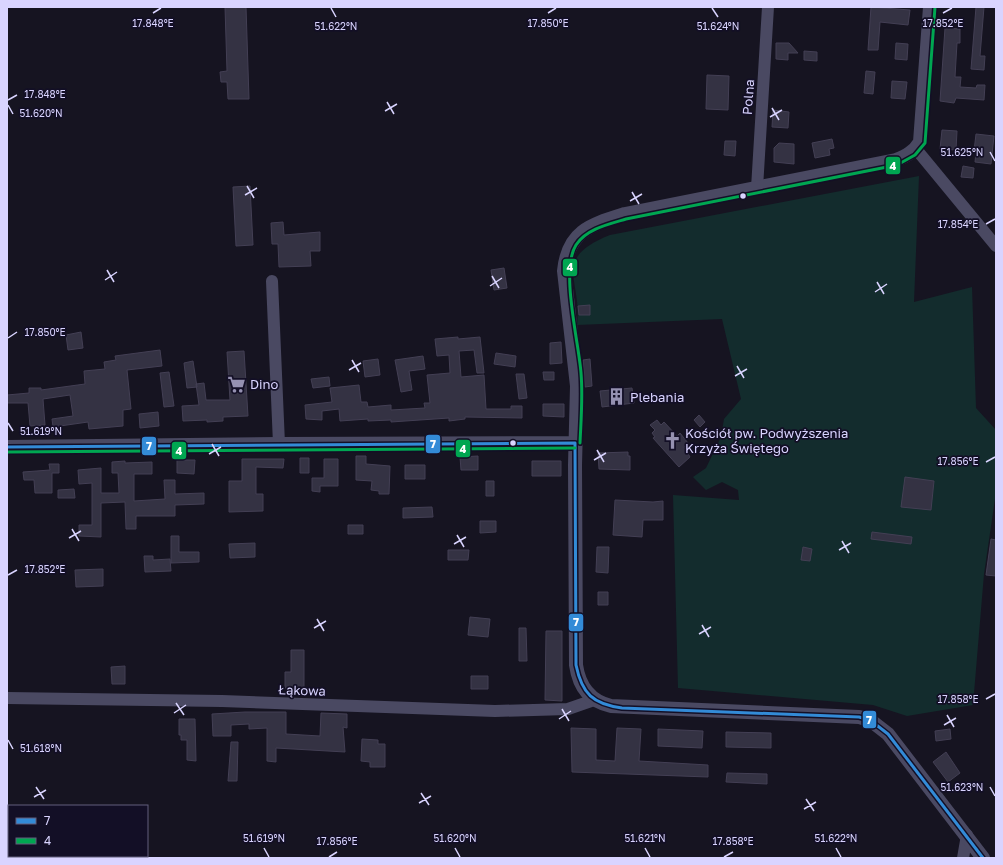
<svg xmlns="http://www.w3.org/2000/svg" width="1003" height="865" font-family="'Golos Text',sans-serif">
  <rect width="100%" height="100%" fill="#161421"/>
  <!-- green -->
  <path fill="#132c2d" d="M919,176L914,302L972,287L976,408L996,430V492L984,574L973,705L907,716L873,705L678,688L673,495L739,500L738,490L722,482L706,490L693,477L706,468L721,437L724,419L741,399L722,319L577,325C583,280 550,259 610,235Z"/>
  <!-- building -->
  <path fill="#343243" stroke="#433f54" d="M225,7H246L249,99H228L227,82H221L220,72L227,71Z
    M871,7L910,10L908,25L880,22L878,50H868Z
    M976,7H984L980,56H985L984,70L971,69Z
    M945,28L960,29V43H957L955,77H961L960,87L976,88L977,85H985L984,100L956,98L954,103L940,101Z
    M776,43H789L798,53H788V60L776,59Z
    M896,43L908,44L907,60L895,59Z
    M804,51L817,52V61L804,60Z
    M866,71L875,72L873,94L864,93Z
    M707,75L729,76L728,110L706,109Z
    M892,81L907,82L905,99L891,98Z
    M773,110L789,112L788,128L772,127Z
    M942,130L957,131L956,150L940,149Z
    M976,134L994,136L991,164L975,162L976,152L974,151Z
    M832,139L834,148L829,149L830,155L815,158L812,143Z
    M725,141H736L735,156L724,155Z
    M779,143L794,144V164L774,162V148Z
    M963,166L974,168L973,178L961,177Z
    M250,186L253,245L236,246L233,187Z
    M283,222L284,235L320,232V251H310L311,266L279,267L278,244H272L271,223Z
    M504,268L507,288L494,290L491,270Z
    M590,305V315H579L578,306Z
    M81,332L83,348L68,350L66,335Z
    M458,337V339L480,337L484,373H477L474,350L459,351L461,377L484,375L486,409H511V406H522V418L465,417V419L449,421V418L391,422V420L368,421V419L340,421L339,409L322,411V420L306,419L305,405L332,402L330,388L359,385L361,402H367L368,407L391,405V410L425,408L424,403H430L427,375L450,373L449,355L437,356L435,339Z
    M561,342L562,363L550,364V343Z
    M160,350L162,366L127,370L131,409L123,410V426L89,429L88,422L53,427L52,419L73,416L70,395L43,399L45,425L30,426L28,403H7V395L29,393V388H41V390L85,384L84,371L105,369L104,362L116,360L115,356Z
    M244,351L248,416L223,417V421L207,422V420L183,421L182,406L199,405L196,384L204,383L206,400H230L227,352Z
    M496,353L516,356L515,367L494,364Z
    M423,356L425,369L409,371L412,390L401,392L395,360Z
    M378,359L380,375L365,377L363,361Z
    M590,359L592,386L585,387L583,360Z
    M193,361L197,387L187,388L184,363Z
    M169,372L174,406L164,407L160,373Z
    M543,372H554V380H544Z
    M516,374H524L527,398L519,399Z
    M329,377L330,386L313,388L311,379Z
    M632,388L634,403L602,407L600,391Z
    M543,404H564V417L543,416Z
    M158,412L159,426L140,428L139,414Z
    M699,415L705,422L700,427L694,420Z
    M657,420L661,425L664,422L677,436L680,433L688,443L684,447L690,457L679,467L653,438L655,437L652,433L655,430L650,425Z
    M628,452V456H630V470L599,469L598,453Z
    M356,456H366V464L390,466L389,494H379V491L371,490L372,481L356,480Z
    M478,456V470H461L460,457Z
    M300,458H309V473H300Z
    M242,459H284L283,468L256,467V494H263V511L229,512V481H242Z
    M324,459H338V486H320V492L312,491V478H324Z
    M177,460H195L194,474L177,473Z
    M125,461V463L152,462V474H134V501L165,499L164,480H175V494L204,493V504L175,505V516H136V529H126L125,502L101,503V537L79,536V525H92V483L79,484L78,470L101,468V493H119L118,473H112V462Z
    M532,461H561V476H532Z
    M49,464H59V473H52V493H35L34,480H24L23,472L50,470Z
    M405,465H425V479H405Z
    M905,477L934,481L931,510L901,507Z
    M486,481H494V496H486Z
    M74,489L75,498H58V490Z
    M615,500L653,502L663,501V520H643L642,537L613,535Z
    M432,507L433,517L403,518V508Z
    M480,521H496V532L480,533Z
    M348,525H363V534H348Z
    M872,532L912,537L911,544L871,539Z
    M171,536H179V552H199V562L171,563Z
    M991,539L996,540V576L986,575Z
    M255,543V557L230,558L229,544Z
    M597,547H609L608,573L596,572Z
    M803,547L812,549L810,561L801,560Z
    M448,550H469L468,560H448Z
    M144,556H153V560L170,559L171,571L145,572Z
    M103,569V586L76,587L75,570Z
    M598,592H608V605H598Z
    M470,617L490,619L488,637L468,635Z
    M519,628H526L527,661H519Z
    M546,631H562V701L545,700Z
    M291,650H304V688H285V672H291Z
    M125,666V684H112L111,667Z
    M471,676H488V689H471Z
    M245,712H286V734L320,736L321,713L347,714V728L343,727L345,752L276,748V762L267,761V728L249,729V724L231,725V736H213L212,714Z
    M179,719H195L196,761L187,760V740H181V735H179Z
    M571,728L596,729V760L615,761L617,728L641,729L639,761L708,765V777L572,772Z
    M658,729L703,731L702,748L658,746Z
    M950,729L951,739L936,741L935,731Z
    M726,732L771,733V748L726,747Z
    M362,739L378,740V744H385V767H370V762L361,761Z
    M231,742H238L237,781H228Z
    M946,752L960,773L948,782L933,762Z
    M727,773L767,774V784L726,782Z"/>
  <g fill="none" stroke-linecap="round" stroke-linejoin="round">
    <!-- minor -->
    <path stroke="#4a4962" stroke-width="12" d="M916,149L996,246
      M757,188L768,7
      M272,281L279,444
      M7,698L222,701L495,711L568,709L594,700
      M963,858L967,835"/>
    <!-- tertiary -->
    <path stroke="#4a4962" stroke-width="14" d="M930,7L920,142C914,152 906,156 896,160L625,214C590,225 568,231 564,271L577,386L575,465L576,665C579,686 589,701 611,706L859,717L870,720L888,734L983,858
      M7,447L279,444L575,443"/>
    <defs>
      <path id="bus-1" d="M575,443L576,665C582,694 593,704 622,708L859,717L870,720L888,734L983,858
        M7,447L575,443"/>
      <path id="bus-2" d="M580,443C581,420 583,396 581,373C579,343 560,270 576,245C586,229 609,224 626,219L897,165L915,155L925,143L935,7
        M7,452L575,448"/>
    </defs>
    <!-- bus-1 casing -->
    <use href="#bus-1" stroke="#130f26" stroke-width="6"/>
    <!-- bus-2 casing -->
    <use href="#bus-2" stroke="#130f26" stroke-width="6"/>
    <!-- bus-1 -->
    <use href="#bus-1" stroke="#338bd7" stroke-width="3"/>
    <!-- bus-2 -->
    <use href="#bus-2" stroke="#00a651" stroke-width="3"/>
  </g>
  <!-- ticks -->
  <path fill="none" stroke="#d9d4ff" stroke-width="1.5" d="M331,8L336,17M712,8L718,17M153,13L161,8M548,13L556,8M943,13L952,8M8,100L17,95M387,102L394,114M8,105L13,114M772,108L779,120M385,111L397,104M770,117L782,110M990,152L995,161M247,186L254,198M632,192L639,204M245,195L257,188M630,201L642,194M986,224L995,219M107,270L114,282M492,276L499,288M105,280L117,272M877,282L884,294M490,286L502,278M875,292L887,284M8,338L17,332M352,360L359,372M737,366L744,378M349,370L361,363M735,376L747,369M8,423L13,431M212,444L219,456M597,450L604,462M209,454L221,447M594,460L606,453M986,462L995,457M72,529L79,541M457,535L464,547M69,538L81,531M842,541L849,553M454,544L466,537M839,550L851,543M8,575L17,570M317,619L324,631M702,625L709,637M314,628L326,621M699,634L711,627M986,699L995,694M176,703L184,715M562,709L569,721M174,713L186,705M947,715L954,727M559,719L571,711M944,725L956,718M8,740L13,749M36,787L44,799M990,787L995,796M421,793L429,805M34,797L46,790M806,799L814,811M419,803L431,796M804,809L816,802M264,848L269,857M455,848L460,857M645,848L650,857M836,848L841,857M329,857L337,852M724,857L733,852"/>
  <!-- icons -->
  <defs>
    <symbol id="supermarket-bare" viewBox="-9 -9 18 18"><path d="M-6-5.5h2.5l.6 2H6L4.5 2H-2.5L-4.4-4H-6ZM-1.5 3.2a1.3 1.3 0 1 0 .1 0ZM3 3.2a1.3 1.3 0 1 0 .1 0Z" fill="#9591b1" stroke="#130f26" stroke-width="2.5" paint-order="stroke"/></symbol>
    <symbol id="building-bare" viewBox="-9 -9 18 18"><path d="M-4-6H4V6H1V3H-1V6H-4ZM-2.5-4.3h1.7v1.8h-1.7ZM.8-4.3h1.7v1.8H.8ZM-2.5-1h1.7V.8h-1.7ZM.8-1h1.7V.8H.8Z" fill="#9591b1" stroke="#130f26" stroke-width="2.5" paint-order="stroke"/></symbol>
    <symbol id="church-bare" viewBox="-9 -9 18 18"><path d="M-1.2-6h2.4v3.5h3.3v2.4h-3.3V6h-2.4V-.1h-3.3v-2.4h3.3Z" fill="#9591b1" stroke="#130f26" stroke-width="2.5" paint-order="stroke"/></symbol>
  </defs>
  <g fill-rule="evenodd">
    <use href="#supermarket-bare" x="224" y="372" width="25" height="25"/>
    <use href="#building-bare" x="604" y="384" width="25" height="25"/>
    <use href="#church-bare" x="660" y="428" width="25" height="25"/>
  </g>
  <!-- markers -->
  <g fill="#d9d4ff" stroke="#130f26" stroke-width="1.5">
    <circle cx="743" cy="196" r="3.5"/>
    <circle cx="513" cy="443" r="3.5"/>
  </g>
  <g text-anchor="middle" stroke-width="3.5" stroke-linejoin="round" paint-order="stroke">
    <!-- street labels -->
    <g font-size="13" fill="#d9d4ff" stroke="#130f26">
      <text transform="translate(748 97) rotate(-86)" y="5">Polna</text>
      <text transform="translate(302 690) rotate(2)" y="5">Łąkowa</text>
    </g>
    <!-- poi labels -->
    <g font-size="13" fill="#d9d4ff" stroke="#130f26" text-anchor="start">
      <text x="250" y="389">Dino</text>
      <text x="630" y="402">Plebania</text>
      <text x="685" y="438">Kościół pw. Podwyższenia<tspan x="685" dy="15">Krzyża Świętego</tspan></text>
    </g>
  </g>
  <g font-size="10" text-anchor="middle" fill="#d9d4ff" stroke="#130f26" stroke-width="3.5" stroke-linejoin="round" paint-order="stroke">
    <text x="153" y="27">17.848°E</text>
    <text x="548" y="27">17.850°E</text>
    <text x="943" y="27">17.852°E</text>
    <text x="336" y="30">51.622°N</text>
    <text x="718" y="30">51.624°N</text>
    <text x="45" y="98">17.848°E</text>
    <text x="41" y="117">51.620°N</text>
    <text x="962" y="156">51.625°N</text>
    <text x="958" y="228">17.854°E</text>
    <text x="45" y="336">17.850°E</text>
    <text x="41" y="435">51.619°N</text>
    <text x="958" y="465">17.856°E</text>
    <text x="45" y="573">17.852°E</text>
    <text x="958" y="703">17.858°E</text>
    <text x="41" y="752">51.618°N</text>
    <text x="962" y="791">51.623°N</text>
    <text x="264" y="842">51.619°N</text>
    <text x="455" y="842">51.620°N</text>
    <text x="645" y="842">51.621°N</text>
    <text x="836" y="842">51.622°N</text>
    <text x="337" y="845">17.856°E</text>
    <text x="733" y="845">17.858°E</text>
  </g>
  <g stroke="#130f26" stroke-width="1.5">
    <rect x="885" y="156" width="16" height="19" rx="4" fill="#00a651"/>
    <rect x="562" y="258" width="16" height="19" rx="4" fill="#00a651"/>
    <rect x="425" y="434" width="16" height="20" rx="4" fill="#338bd7"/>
    <rect x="141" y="436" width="16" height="20" rx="4" fill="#338bd7"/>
    <rect x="455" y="439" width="16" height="19" rx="4" fill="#00a651"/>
    <rect x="171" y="441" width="16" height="19" rx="4" fill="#00a651"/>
    <rect x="568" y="613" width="16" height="19" rx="4" fill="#338bd7"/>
    <rect x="862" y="710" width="15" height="19" rx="4" fill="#338bd7"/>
  </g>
  <g font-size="11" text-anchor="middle" font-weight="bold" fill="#fff">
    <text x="893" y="170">4</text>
    <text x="570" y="271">4</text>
    <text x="433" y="448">7</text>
    <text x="149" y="450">7</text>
    <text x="463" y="453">4</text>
    <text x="179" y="455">4</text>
    <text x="576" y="626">7</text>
    <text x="869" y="724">7</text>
  </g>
  <!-- border -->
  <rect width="1003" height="865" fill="none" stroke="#d9d4ff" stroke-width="16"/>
  <!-- legend -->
  <rect x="8" y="805" width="140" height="52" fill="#130f26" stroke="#625e7d"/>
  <rect x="16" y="818" width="20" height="6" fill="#338bd7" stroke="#625e7d"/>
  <text x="44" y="825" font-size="12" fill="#d9d4ff">7</text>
  <rect x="16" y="838" width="20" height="6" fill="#00a651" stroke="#625e7d"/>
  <text x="44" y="845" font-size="12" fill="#d9d4ff">4</text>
</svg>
